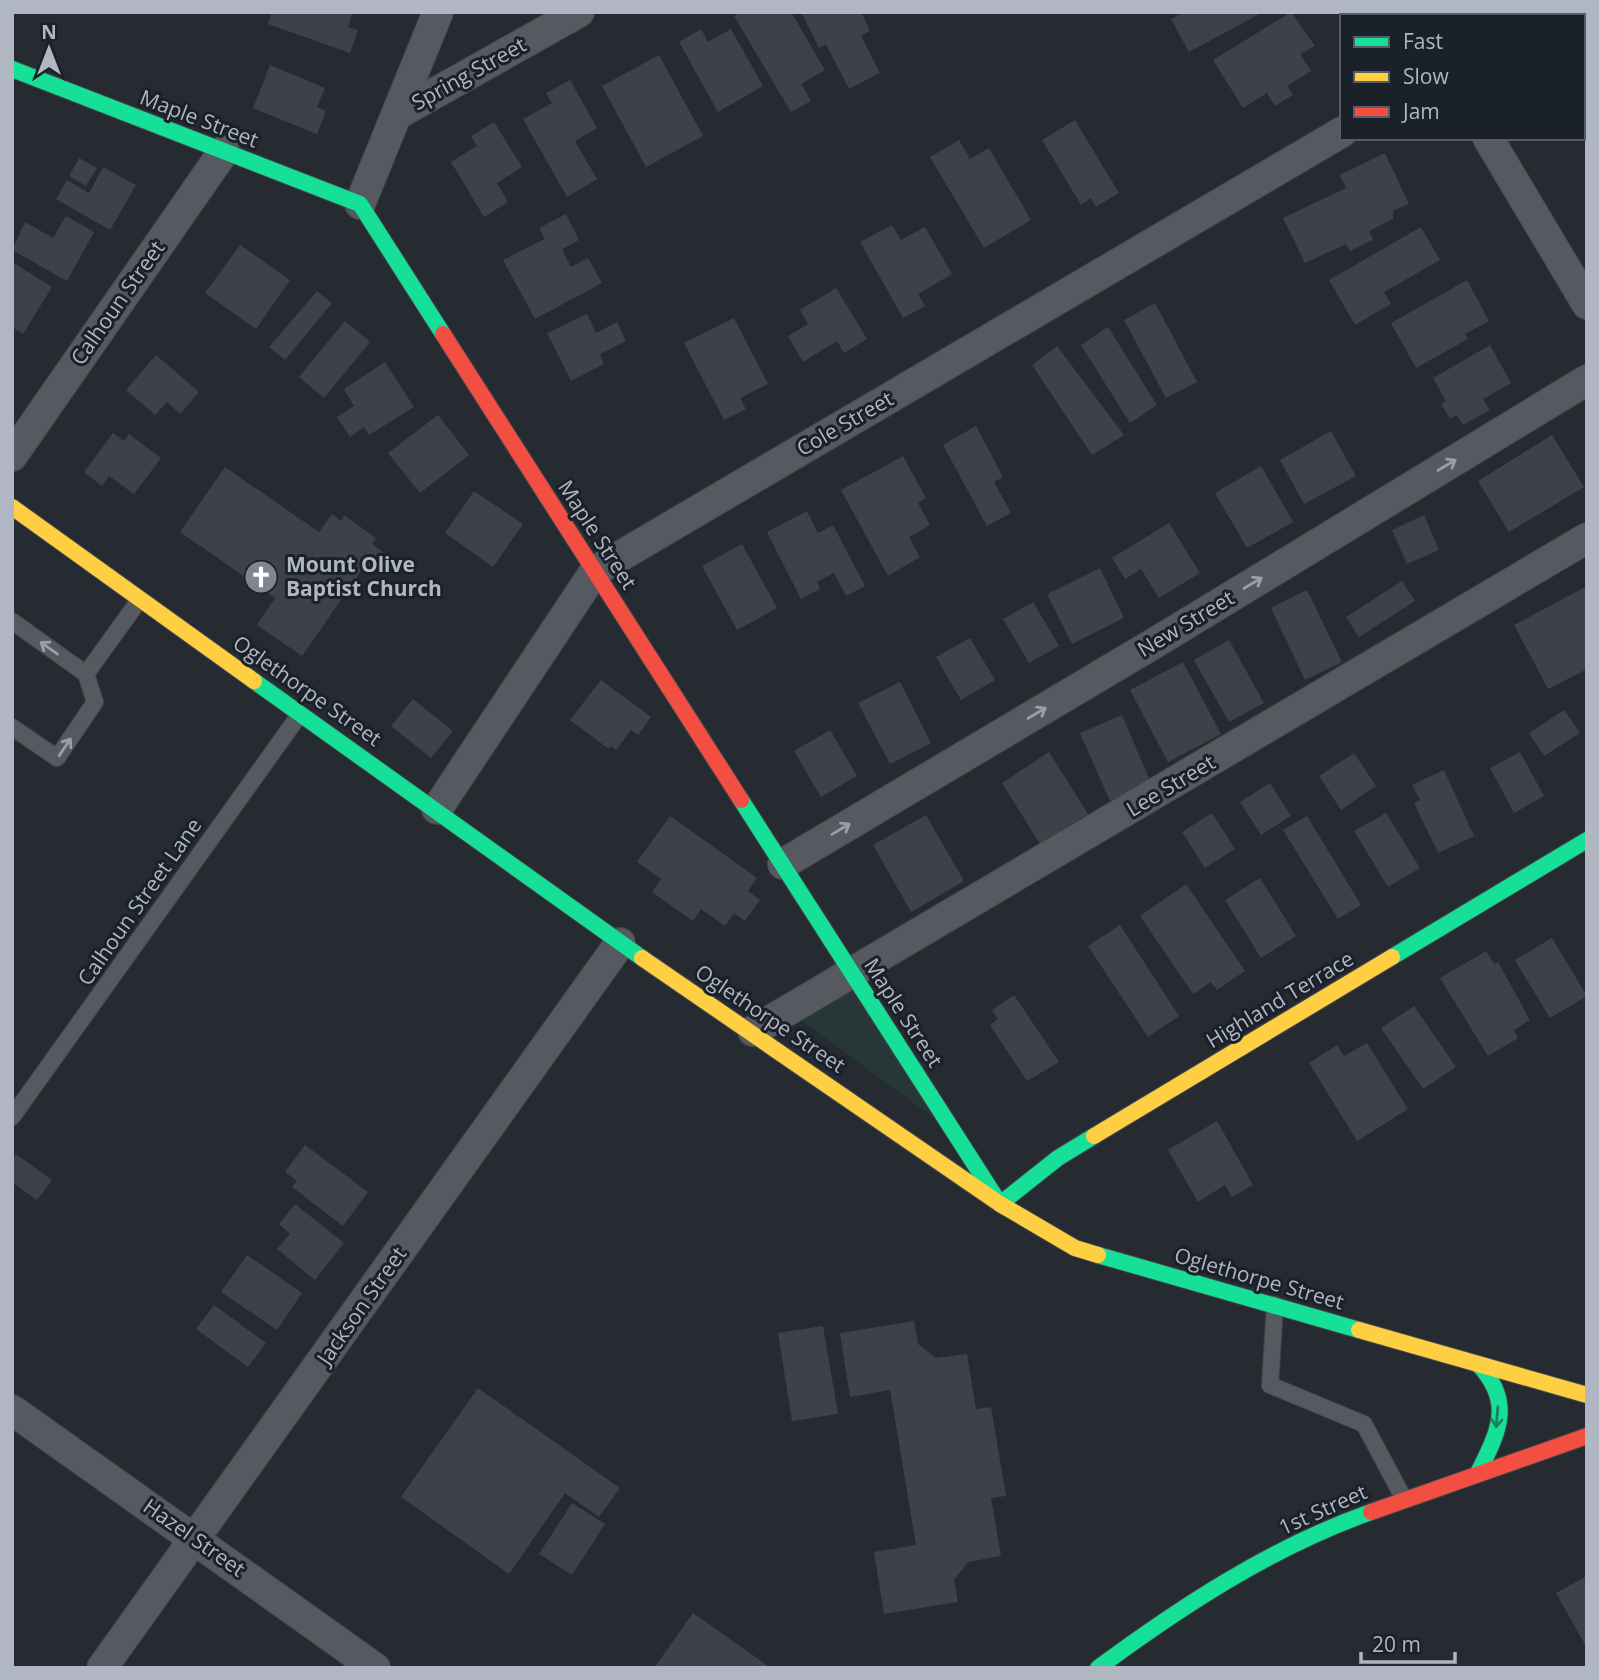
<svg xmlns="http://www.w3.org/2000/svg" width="1599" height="1680" font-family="'Open Sans',sans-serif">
  <rect width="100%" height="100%" fill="#262b31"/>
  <!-- green -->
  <path fill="#273637" d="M851,983L934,1118L794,1015Z"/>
  <!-- building -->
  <path fill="#3e4248" d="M272,12H353L348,27L358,30L350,53L268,24Z
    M740,12H791L825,70L801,84L811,101L791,112L734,16Z
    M801,12H861L870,31L861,36L880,73L849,89L826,44L819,48Z
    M1185,12H1263L1189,52L1171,19Z
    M1291,12L1315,46L1300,54L1311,71L1287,86L1293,95L1275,106L1267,93L1243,108L1213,60Z
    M1533,12H1582L1580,16H1531Z
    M701,29L708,42L731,29L763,86L718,112L679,42Z
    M659,55L703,136L646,167L602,86Z
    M270,65L325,88L317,107L326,111L317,134L253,108Z
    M570,80L597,128L575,141L597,179L567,197L523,119L552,103L546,93Z
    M1075,120L1119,193L1096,207L1091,198L1081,205L1042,140Z
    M494,122L522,167L497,183L508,202L484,217L451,162L477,146L471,136Z
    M959,140L970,159L989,148L1031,220L984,248L930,157Z
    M1385,153L1409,204L1393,211V219L1369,231L1373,240L1350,251L1346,244L1305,263L1283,218L1346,188L1340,175Z
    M79,158L97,168L86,186L69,176Z
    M103,167L136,185L110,230L56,199L67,180L89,193Z
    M566,214L579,240L562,249L571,267L588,258L602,283L535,319L503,260L545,239L539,228Z
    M66,216L94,232L67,281L12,250L25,222L53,238Z
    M892,225L901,240L925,227L952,274L918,294L925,306L903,318L860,242Z
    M1421,227L1440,260L1384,292L1391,304L1355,325L1329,280Z
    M240,245L290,280L256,329L205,293Z
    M12,262L52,287L23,334L12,327Z
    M1467,280L1489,321L1465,334L1468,339L1416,368L1391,323Z
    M836,288L867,339L844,353L837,341L803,362L788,336L808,324L800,310Z
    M317,291L332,303L285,360L269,347Z
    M1155,303L1197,382L1166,398L1124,320Z
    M587,314L596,333L617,322L626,341L600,354L604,364L571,381L547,333Z
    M734,318L768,384L740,398L746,409L724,420L684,343Z
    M345,321L370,342L324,398L299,377Z
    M1108,327L1157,405L1130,423L1081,345Z
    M1490,345L1511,383L1483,399L1490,410L1463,425L1457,415L1450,419L1441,404L1446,401L1433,378Z
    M1057,346L1124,435L1092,455L1032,365Z
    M156,355L199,392L180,414L167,402L155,415L126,390Z
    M385,362L414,407L369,435L364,427L350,437L337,417L354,406L344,389Z
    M438,415L469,455L420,493L388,453Z
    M976,426L1003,477L994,482L1011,513L987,526L943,445Z
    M1331,431L1356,476L1304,504L1280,460Z
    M113,433L124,441L129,434L161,458L134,494L109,476L102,486L84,472Z
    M1552,435L1584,487L1509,532L1478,481Z
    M903,456L926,498L918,503L930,525L909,537L920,557L888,576L841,490Z
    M1261,466L1293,522L1247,548L1215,493Z
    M225,467L319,532L332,514L341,521L344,515L376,538L372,544L386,554L372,575L363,568L302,656L257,625L275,598L180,532Z
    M474,491L523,524L493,567L445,533Z
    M807,511L818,533L833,525L865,586L846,596L834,573L817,582L820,589L801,599L767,532Z
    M1424,515L1439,550L1407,564L1392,530Z
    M1169,523L1200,573L1159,598L1141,569L1125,579L1112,558Z
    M742,544L777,608L737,630L702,566Z
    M1100,568L1124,618L1072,644L1047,594Z
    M1402,581L1415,601L1359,637L1346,617Z
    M1587,586V669L1548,689L1514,625Z
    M1307,590L1342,662L1305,680L1271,608Z
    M1033,602L1059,646L1029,663L1003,619Z
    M970,638L995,680L961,700L936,657Z
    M1229,640L1264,703L1229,722L1194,660Z
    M1183,662L1221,734L1168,762L1130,690Z
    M601,680L651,717L638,735L631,730L616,750L611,746L609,749L570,720Z
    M900,682L931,743L890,764L858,703Z
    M413,699L453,731L431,758L391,726Z
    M1564,710L1580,733L1544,756L1529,733Z
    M1122,715L1151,783L1110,801L1080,733Z
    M830,730L857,776L821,797L794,751Z
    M1049,752L1088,814L1040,844L1002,783Z
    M1520,752L1544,796L1514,813L1490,768Z
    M1354,753L1376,786L1341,810L1319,776Z
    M1444,770L1474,836L1438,853L1414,803L1420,800L1412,785Z
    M1270,783L1291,816L1261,835L1240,802Z
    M1212,813L1235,849L1205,868L1182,832Z
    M1386,813L1420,868L1388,887L1354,831Z
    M926,815L964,881L911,912L873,845Z
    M670,816L757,878L748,891L760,900L745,921L734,913L725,926L701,909L693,921L652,892L661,879L637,862Z
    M1307,816L1361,905L1338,919L1283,830Z
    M1260,878L1296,936L1261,958L1225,900Z
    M1186,884L1245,971L1217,990L1211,982L1193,994L1140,916Z
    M1120,925L1179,1016L1148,1037L1088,946Z
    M1552,938L1587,996L1550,1018L1515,960Z
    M1486,951L1494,964L1498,962L1530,1020L1514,1030L1518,1038L1488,1056L1440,978Z
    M1014,995L1059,1062L1027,1081L990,1025L998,1019L992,1010Z
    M1414,1006L1456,1067L1423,1089L1381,1028Z
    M1367,1043L1408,1109L1357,1141L1309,1063L1337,1045L1344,1056Z
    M1217,1121L1253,1185L1232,1197L1225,1185L1198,1202L1168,1150Z
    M305,1145L368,1192L343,1226L292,1187L297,1181L285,1172Z
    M16,1154L52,1180L37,1200L12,1182V1160Z
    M295,1204L344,1243L315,1280L277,1249L290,1234L279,1224Z
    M247,1255L302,1293L277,1330L221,1292Z
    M214,1305L266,1343L248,1367L196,1329Z
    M914,1321L918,1344L936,1358L967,1354L976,1409L991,1407L1006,1496L991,1498L1001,1556L968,1562L954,1580L958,1602L884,1614L874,1552L916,1545L890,1390L850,1397L840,1333Z
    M823,1326L838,1414L792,1421L778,1333Z
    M478,1388L620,1488L599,1517L565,1493L509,1574L401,1497Z
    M572,1503L605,1524L572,1575L539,1554Z
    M1587,1576V1648L1556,1593Z
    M693,1613L771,1668H654Z"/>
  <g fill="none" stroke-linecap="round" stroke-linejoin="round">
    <defs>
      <path id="lane" d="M12,621L86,674L95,702L57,758L12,727
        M86,674L140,599
        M12,1117L300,714
        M1275,1305L1270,1385L1364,1424L1404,1499"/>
      <path id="street" d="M1413,12L1415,16
        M396,115L579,12
        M1488,138L1587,304
        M360,204L438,12
        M12,456L224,151
        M437,809L595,571L1342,132
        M783,864L1158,641L1587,380
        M753,1031L1587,538
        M12,1410L375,1668
        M102,1668L620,943"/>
      <path id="fast" d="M12,69L360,204L443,334
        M254,681L642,958
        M741,800L1000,1204L1058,1158L1094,1136
        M1392,957L1587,840
        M1098,1255L1359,1330
        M1478,1364C1514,1402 1499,1431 1478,1473
        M1098,1668C1182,1606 1272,1547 1371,1512"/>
      <path id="slow" d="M12,507L254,681
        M642,958L1000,1204L1075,1248L1098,1255
        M1094,1136L1392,957
        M1359,1330L1587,1395"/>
      <path id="jam" d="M443,334L741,800
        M1371,1512L1587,1436"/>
    </defs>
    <!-- lane casing -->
    <use href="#lane" stroke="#44474c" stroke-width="18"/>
    <!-- street casing -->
    <use href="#street" stroke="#44474c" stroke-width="32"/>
    <!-- fast casing -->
    <use href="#fast" stroke="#44474c" stroke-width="18"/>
    <!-- slow casing -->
    <use href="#slow" stroke="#44474c" stroke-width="18"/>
    <!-- jam casing -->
    <use href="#jam" stroke="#44474c" stroke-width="18"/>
    <!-- lane -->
    <use href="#lane" stroke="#565960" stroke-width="16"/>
    <!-- street -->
    <use href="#street" stroke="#565960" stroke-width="30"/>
    <!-- fast -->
    <use href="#fast" stroke="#16e098" stroke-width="16"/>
    <!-- slow -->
    <use href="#slow" stroke="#ffcf43" stroke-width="16"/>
    <!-- jam -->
    <use href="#jam" stroke="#f24e42" stroke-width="16"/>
  </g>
  <!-- one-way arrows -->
  <defs><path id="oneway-shaft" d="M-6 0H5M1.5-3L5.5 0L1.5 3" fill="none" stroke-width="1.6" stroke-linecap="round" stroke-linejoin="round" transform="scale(1.75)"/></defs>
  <g stroke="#9aa0aa">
    <use href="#oneway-shaft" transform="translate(1447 465) rotate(-31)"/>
    <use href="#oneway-shaft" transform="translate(1253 583) rotate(-31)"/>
    <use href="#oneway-shaft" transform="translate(49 648) rotate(-145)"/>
    <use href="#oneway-shaft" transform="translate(1037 713) rotate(-31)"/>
    <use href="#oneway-shaft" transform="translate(65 747) rotate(-56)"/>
    <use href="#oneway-shaft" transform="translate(841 829) rotate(-31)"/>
  </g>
  <use stroke="#188061" href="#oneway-shaft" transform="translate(1497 1417) rotate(95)"/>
  <!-- icons -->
  <defs>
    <symbol id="church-disc" viewBox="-11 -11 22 22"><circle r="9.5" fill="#80868f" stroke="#1b212a"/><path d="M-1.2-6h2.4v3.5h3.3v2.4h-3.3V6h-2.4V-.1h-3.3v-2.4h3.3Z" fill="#fff"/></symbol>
  </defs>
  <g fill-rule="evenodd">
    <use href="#church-disc" x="242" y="558" width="38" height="38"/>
  </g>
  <g text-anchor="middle" stroke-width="6" stroke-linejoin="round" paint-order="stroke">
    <!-- street labels -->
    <g font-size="21" fill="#b0b7c2" stroke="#1b212a">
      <text transform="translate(469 74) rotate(-29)" y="7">Spring Street</text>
      <text transform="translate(199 119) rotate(21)" y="7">Maple Street</text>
      <text transform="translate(118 303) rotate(-55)" y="7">Calhoun Street</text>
      <text transform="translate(845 424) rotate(-30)" y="7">Cole Street</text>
      <text transform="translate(597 535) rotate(57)" y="7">Maple Street</text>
      <text transform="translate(1186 624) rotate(-31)" y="7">New Street</text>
      <text transform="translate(307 691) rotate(35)" y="7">Oglethorpe Street</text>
      <text transform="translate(1171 786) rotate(-31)" y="7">Lee Street</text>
      <text transform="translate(140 902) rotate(-55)" y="7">Calhoun Street Lane</text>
      <text transform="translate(1280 1000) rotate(-31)" y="7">Highland Terrace</text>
      <text transform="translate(903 1013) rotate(57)" y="7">Maple Street</text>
      <text transform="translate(770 1019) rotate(34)" y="7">Oglethorpe Street</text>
      <text transform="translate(1259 1279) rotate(16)" y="7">Oglethorpe Street</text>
      <text transform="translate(362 1306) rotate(-55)" y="7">Jackson Street</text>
      <text transform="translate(1323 1510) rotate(-24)" y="7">1st Street</text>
      <text transform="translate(194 1538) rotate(35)" y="7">Hazel Street</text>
    </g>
    <!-- poi labels -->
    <g font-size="21" font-weight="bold" fill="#b0b7c2" stroke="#1b212a" text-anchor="start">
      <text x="286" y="572">Mount Olive<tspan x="286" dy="24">Baptist Church</tspan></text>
    </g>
  </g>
  <!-- border -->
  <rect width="1599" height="1680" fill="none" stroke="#b0b7c2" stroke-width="28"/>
  <!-- legend -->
  <rect x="1340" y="14" width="245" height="126" fill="#1b212a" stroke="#575d67" stroke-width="2"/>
  <rect x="1354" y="37" width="35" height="10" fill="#16e098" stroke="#575d67" stroke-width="2"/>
  <text x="1403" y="49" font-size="21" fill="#b0b7c2">Fast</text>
  <rect x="1354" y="72" width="35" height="10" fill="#ffcf43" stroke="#575d67" stroke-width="2"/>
  <text x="1403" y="84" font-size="21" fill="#b0b7c2">Slow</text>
  <rect x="1354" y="107" width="35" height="10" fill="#f24e42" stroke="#575d67" stroke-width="2"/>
  <text x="1403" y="119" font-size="21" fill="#b0b7c2">Jam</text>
  <!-- north arrow -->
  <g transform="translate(49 49)" stroke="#1b212a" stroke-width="5" paint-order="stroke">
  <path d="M0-5L12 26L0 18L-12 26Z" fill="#b0b7c2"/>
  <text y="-10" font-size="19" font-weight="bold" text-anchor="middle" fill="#b0b7c2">N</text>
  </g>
  <!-- scale -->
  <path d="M1361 1652v10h94v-10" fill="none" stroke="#b0b7c2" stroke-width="3.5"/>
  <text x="1372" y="1652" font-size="21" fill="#b0b7c2" stroke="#1b212a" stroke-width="5" paint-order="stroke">20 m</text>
</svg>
